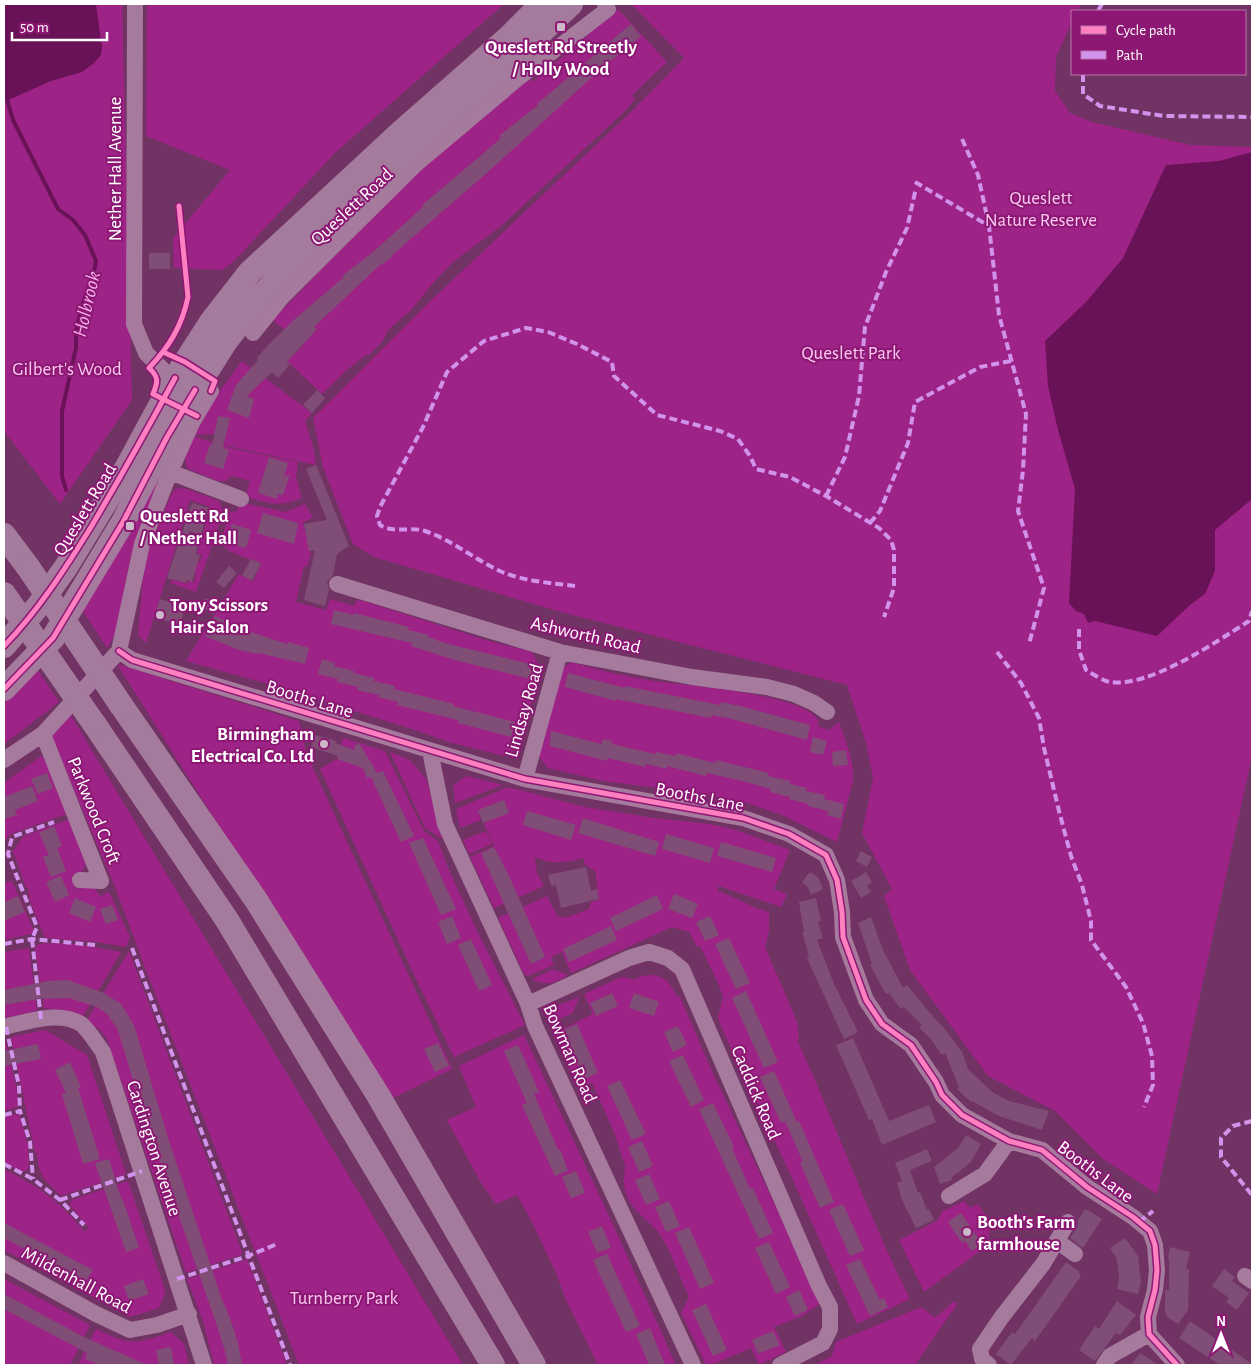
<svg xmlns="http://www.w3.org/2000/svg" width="1256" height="1369" font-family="'Alegreya Sans',sans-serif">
  <rect width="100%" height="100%" fill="#713364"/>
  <!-- green -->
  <path fill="#9e2386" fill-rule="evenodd" d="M4,4H122L132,400L60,504L4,431Z
    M147,4H504L336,152L235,260L223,270L174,268L173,238L230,170L146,136Z
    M631,4H1081L1077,11H1072V22L1056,57L1055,91L1070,113L1092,122L1190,145L1252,147V756L1157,1194L1103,1159L1055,1111L988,1076L910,970L884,896L892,889L862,833L873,778L866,743L847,685L561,612L374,557L353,544L323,467L313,418L424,307L631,112L684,58Z
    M618,9L667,62L632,95L635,99L625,111L501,226L453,262L433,283L411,310L388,330L383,341L369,355L367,354L348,369L322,394L287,361L303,346L273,320L391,196L529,77L533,82Z
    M242,361L312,413L305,421L314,450L316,465L223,445L214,434L195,435L216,396Z
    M181,426L130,560L118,629L107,648L80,607Z
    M193,436L231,448L298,462L296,477L302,498C276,508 270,503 245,497L250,481L232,476L225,481H218L188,469C182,457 188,448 193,436Z
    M184,488L219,501L222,508V516L196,592L170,583L173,579L187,584L189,580L194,583L196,574L190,572L195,560L200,562L202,555L197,553L199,547L178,540L146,643L138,635L144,565L147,553L170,497L175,489ZM190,500L210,507L200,543L179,535Z
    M239,502L285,512L305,504L313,518L303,522L311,554L307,567L304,566L296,602L326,610L330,599L354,606L356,601L360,600L486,640L532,652L540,667L520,748L504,756L449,742L418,731L275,686L186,661L239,574L253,581L261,564L229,551C216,542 227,524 230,512L237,511Z
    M572,662C599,670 626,677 654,681C687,686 802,693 819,721L818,726L829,730L839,722C846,742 854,759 853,781L837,842L782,815L744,802L705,794L603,781L548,768L538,755L559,670Z
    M117,664L299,721L307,755L452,1069L391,1099Z
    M35,666L59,702L4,744V699Z
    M70,714L463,1365H299L144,965L115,887L51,735Z
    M343,738L385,751L424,831L438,841L448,868L478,933L525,1025L454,1057L414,975L320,769L337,759Z
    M390,752L410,760L427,780L442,839L425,828Z
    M41,756L44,758L69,813L11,834L4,841V783Z
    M466,776L503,785L455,803L453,786Z
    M508,787L585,807L654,818L709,824L736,830L790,850L774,889L787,894L781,907L719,886L717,890L754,907L769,912V931L765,947L799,1026L797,1028L799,1033L798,1042C837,1127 868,1215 910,1299L857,1324L792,1178L723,1031L718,1018L723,997L718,983L700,946L697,947L689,932L672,927L571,973L562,952L553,956L551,959L554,965L528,976L524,974L498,918L547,896L558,917L561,916L562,918L571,916L589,909L591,902L599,900L595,871L584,864V858C567,863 552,865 535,857L537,873L544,886L494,908L470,857L494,846L478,811L481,820L460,828L456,809Z
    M70,819L85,859V867L81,872L72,876L76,889L91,886L95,889L100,896L109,892L130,937L126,947L97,942L45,938L29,899L28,888H26L13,851L24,836Z
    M486,831L492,844L469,854L463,840Z
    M12,881L35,933L4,940V883Z
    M44,943L75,944L121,952L82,1018L65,1011L44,1008L35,948L37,945Z
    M29,948L37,1011L4,1018V952Z
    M129,951L242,1252L241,1255L186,1273L107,1039L101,1031L87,1020Z
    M553,969L568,975C556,983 545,987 532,979Z
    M652,975C665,976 671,984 676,995L680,997L711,1069L821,1303L802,1316L774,1327L786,1352L759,1365L751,1348L711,1365H706L681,1313L689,1297C679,1277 673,1255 661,1236C650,1220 629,1210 625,1190C623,1182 625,1171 625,1163H624L614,1132L592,1083L578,1088L553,1034L593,1014L584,994L619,978L624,977L634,980L641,976Z
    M579,997L573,1013L550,1023L559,1005Z
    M45,1030L87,1055L126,1174L61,1196C45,1180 38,1176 37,1153H35L11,1037Z
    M524,1035L609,1216L676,1365H598L566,1300L556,1273L532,1222L517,1195L496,1204L480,1181L447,1120L476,1107L459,1066Z
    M4,1039H5L17,1090L18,1107L4,1111Z
    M16,1114L19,1115L28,1145L29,1169L22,1172L4,1163V1117Z
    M4,1169C40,1188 58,1200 84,1231L89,1228L69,1204L74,1199L128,1181L164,1287L165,1293L159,1308L130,1317L4,1250Z
    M964,1201L970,1208L978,1204L990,1223L989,1236L983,1249L924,1292L899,1240L937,1221L943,1210L948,1209Z
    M247,1259L287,1365H214L204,1324L187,1279Z
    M4,1279L90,1325L70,1365H7L4,1363Z
    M953,1302L958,1303L915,1365H815L832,1356L836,1342L921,1307L935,1318Z
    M96,1329C131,1346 136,1344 171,1332L184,1344L189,1365H78Z"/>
  <!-- water -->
  <path fill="#6a1257" d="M4,4H96L102,47L101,55L94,63L82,72L51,81L4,102Z
    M1252,152V499L1215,530V571L1205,594L1190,605L1157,636L1095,621L1088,623L1084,614L1076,611L1069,603L1075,489L1058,430L1048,386L1045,341L1086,302L1123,258L1166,165L1219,161Z"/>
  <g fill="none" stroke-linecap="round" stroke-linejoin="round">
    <!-- stream -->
    <path stroke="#6a1257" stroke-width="4" d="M6,96L13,120L58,209L73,220L85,235L96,261L93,276L83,303L76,331V348L62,411V476L66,490"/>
  </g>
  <!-- building -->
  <path fill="#804d76" d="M631,24L641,36L602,68L488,172L391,256L392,257L383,264L382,263L314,327L317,329L287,362L290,364L278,378L272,372L247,396L254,399L249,418L227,410L236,385L258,360L257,358L268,345L297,317L344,277L343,275L373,252L411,218L423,207L422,205L479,157L501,138L499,136L538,105L537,104Z
    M149,253H170V269H149Z
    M317,390L325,398L312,413L303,405Z
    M218,416L230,418L223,448L229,450L223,469L204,463L210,444L212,445Z
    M269,457L288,463L284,477L290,475L283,495L278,494L277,499L258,493Z
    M316,465L349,546L337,554L333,575L327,582L329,590L325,606L304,600L315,550L309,551L304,524L327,520L306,469Z
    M192,503L209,508L201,535L188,531L199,541L196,554L200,555L192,582L187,580L186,583L167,578Z
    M263,513L298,523L294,544L257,533Z
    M232,524L251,530L246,548L226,543Z
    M251,559L261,563L252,581L242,575Z
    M229,566L237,573L224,588L216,582Z
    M206,598L219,605L213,614L201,607Z
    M160,599L185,607L180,625L154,617Z
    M334,610L354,615V613L409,627L408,630L429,635L428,637L448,644L530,664L529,668L534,669L531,679L455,660L411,646L412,643L331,624Z
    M215,616L230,623L229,626L250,634L251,632L287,644L288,642L309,648L305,664L259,653V654L239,650L205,636Z
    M322,659L335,663L334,666L354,671V673L374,678V681L395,686L394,689L454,704L453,706L515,722L511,737L458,723V720L397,705L398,702L378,697L379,695L357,690L358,687L337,682L338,679L318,674Z
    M568,673L625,688V686L720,705L721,702L740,706L810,725L807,740L732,719L712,715L711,718L616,699V701L565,687Z
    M551,731L601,744L603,739L612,741V744L655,754L656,752L676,756V753L715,763L716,760L769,773L768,776L790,781V784L807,788L806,791L825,795L824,799L844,804L841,819L827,815L828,811L808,806V804L789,799L790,797L770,792L771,789L738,780L707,773L706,776L667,766V769L646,764L645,767L608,758L607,761L550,746Z
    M315,735L336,741L335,743L355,750L354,746L359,743L377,773L383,771L414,836L401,842L371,777L367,778L363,768L337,759L338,756L311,747Z
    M813,737L827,741L823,755L810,752Z
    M846,750L848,765L833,766L832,752Z
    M47,773L53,788L38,794L31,779Z
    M32,786L38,801L15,810L17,815L4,819V797Z
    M504,800L509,813L483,823L478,810Z
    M527,811L576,825L571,840L523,825Z
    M583,818L659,842L655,856L578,833Z
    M54,826L62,846L57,848L66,871L51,877L43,857L49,855L39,833Z
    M666,834L714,848L710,863L662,849Z
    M423,838L456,909L441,915L409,843Z
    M721,842L776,858L772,872L717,856Z
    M494,847L509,876L545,957L531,964L481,853Z
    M861,851L872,857L867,867L856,861Z
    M586,867L591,891L597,889L599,899L561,908L556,885L551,886L548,875Z
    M810,872L818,877L823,889L811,895L807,886L802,882Z
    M866,872L872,882L867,886L871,892L861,898L851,881Z
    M61,876L69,895L55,902L46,882Z
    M674,894L698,904L692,918L668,909Z
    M657,895L663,909L616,931L610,918Z
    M18,896L25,912L4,921V902Z
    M75,898L96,907L90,922L69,913Z
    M816,898L821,921L818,922L823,938L817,940L834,984L858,1032L844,1039L807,958L809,956L802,932H804L799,902Z
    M112,905L118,920L106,924L100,909Z
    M452,916L461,938L447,944L438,922Z
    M710,916L719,935L705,941L696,922Z
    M871,917L883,950L903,988L907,985L929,1012L944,1028L962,1052L968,1069L992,1092L1009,1101L1049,1111L1042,1130L999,1116L972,1101L971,1102L957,1089L959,1087L945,1053L942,1055L931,1039L919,1028L922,1025L904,1007L901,1009L889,993L886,994L878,980L870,965L872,964L858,923Z
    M611,926L617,940L569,962L563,949Z
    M729,938L750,983L736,989L715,944Z
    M471,939L492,985L479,991L458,945Z
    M68,980L104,993L121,1004L134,1025L168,1138L221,1297L230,1318L238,1343L242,1365H228L225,1351L215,1320L141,1107L118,1030L107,1014L97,1007L69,998L44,999V998L4,1005V990L48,981Z
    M746,991L778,1062L764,1068L732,998Z
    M612,993L618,1006L596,1016L590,1003Z
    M634,993L659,1002L654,1016L629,1008Z
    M577,1024L598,1073L584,1079L563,1030Z
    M678,1026L687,1045L673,1052L664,1032Z
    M853,1038L889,1121L929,1105L936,1122L882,1145L872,1119L869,1120L836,1045Z
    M438,1043L449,1066L435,1072L424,1049Z
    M38,1044L41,1059L4,1066V1051Z
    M518,1045L539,1092L534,1094L558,1150L560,1149L568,1171L555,1176L522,1105L527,1103L504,1051Z
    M683,1055L704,1100L691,1107L669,1061Z
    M70,1062L81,1087L78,1088L100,1159L83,1164L62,1094L66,1093L55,1070Z
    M774,1071L797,1122L799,1121L834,1202L820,1208L800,1163L803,1162L785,1121L781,1123L760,1077Z
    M620,1080L646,1134L632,1140L607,1086Z
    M713,1103L734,1147L732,1148L750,1189L753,1188L773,1233L759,1239L699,1109Z
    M966,1135L981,1144L971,1162L951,1178L952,1180L940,1184L934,1167L958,1148Z
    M642,1141L653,1166L639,1172L628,1147Z
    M927,1149L932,1161L910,1170L918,1193L920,1192L927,1210L929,1209L934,1220L916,1228L902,1200L897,1183L902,1181L895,1163Z
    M109,1159L115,1178H114L122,1200H123L139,1248L126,1252L95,1163Z
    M576,1171L585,1193L571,1198L562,1177Z
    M649,1174L660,1199L646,1205L635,1180Z
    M669,1201L680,1226L666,1232L655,1207Z
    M843,1204L864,1250L850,1256L829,1210Z
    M1084,1210H1088L1102,1219L1083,1248L1070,1238L1077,1227L1078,1220Z
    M961,1213L982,1244L972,1251L965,1241L962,1243L948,1222Z
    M4,1223L93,1270L86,1281L4,1238Z
    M602,1226L611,1248L597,1253L588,1232Z
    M689,1227L714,1283L700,1289L675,1233Z
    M1125,1238L1138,1256L1141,1283L1138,1294L1117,1289L1119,1278L1117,1259L1110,1248Z
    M769,1242L790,1287L776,1294L755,1248Z
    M1170,1247L1190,1252L1186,1269H1189L1188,1310L1178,1324L1167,1317L1165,1311V1290H1169V1259H1168Z
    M607,1254L640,1326L626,1332L593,1260Z
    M860,1259L880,1300L884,1298L888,1307L870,1316L846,1265Z
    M1066,1262L1080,1272L1079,1274L1081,1276L1035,1341L1032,1338L1011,1365L996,1354L1012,1332L1015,1334Z
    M1224,1269L1235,1277L1232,1281L1249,1293L1237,1310L1226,1302L1229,1298L1212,1286Z
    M143,1279L149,1294L129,1301L124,1286Z
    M799,1290L808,1310L795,1316L786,1297Z
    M4,1294L84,1337L147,1365H100L85,1359L87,1353L4,1309Z
    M1117,1301L1136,1315L1120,1335L1116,1333L1095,1361L1079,1350L1095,1326L1099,1329Z
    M706,1304L727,1350L713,1356L692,1310Z
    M1190,1321L1252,1364V1365H1220L1179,1338Z
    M650,1328L654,1338L665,1365H649L636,1334Z
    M773,1331L780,1345L758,1354L752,1340Z
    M171,1347L174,1365H159L156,1350Z
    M1140,1353L1158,1365H1131Z"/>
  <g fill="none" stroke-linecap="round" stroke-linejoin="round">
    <!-- minor -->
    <path stroke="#a57a9c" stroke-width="16" d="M135,4L134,324L146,353L164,371L175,378
      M253,333L282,297L414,166L517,79L608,9L605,4
      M170,472L241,499
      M337,584L560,652L692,677L767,687L794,694L814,703L827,712
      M119,651L132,660L525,779L743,818L789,834L826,855L837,880L842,912L843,937L866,1000L882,1024L911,1045L936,1082L942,1095L962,1115L1009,1141L1042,1150L1087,1187L1133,1217L1150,1231L1155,1245L1157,1270L1155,1290L1148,1317L1149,1334L1177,1365
      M43,734L101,881L80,880
      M430,751L445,824L528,1004L535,1026L693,1365
      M4,760L43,734L119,651L142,544L170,472L192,423L211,391
      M525,779L560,652
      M528,1004L629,958L649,952L668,958L682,969L819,1286L830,1307V1329L823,1343L780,1365
      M4,1027C26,1022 59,1010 81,1024C88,1029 97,1044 103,1052L204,1365
      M949,1196L985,1174L1009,1141
      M1057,1241L1075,1254
      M4,1263L96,1314L130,1330L157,1325L189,1314
      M1245,1276L1252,1281
      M989,1365L982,1359L980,1349L1001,1318L1043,1264L1068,1222
      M1104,1365L1110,1356L1149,1334"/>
    <!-- highway -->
    <path stroke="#a47b9c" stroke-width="24" d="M4,535L28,567
      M4,646L39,605L66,567L127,467L175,378L211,322L250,272L401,132L509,37L542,4
      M4,689L53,638L123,522L167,437L195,390L226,341L258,300L295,259L334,220L418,143L514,58L571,4
      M121,705L256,900L378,1095L534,1365
      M95,725L227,920L493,1365"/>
    <!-- highway-bridge -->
    <path stroke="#a47b9c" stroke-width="24" d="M28,567L121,705
      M4,594L95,725"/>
    <!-- quiet -->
    <path stroke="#d193ec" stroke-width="4" stroke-dasharray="8 4" stroke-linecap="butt" d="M1098,11L1102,4
      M1083,74V94L1100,106L1164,116L1252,117
      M962,139L978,175L989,226
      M915,182L989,226L999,315L1026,414L1023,470L1018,511L1044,588L1029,644
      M826,496L845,457L859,396L865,327L886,272L907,228L916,188
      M870,523L880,511L908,443L915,402L980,367L1011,361
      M575,586C551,583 522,581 500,571C474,559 452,540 425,531C410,526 394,534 380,525L377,516L380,507L423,427L447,372L484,341L526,328L548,332L577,344L612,362L614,376L657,415L720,431L738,439L750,456L756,469L790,477L826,496L879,528L891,540L894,550V588L884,617
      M1079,629V650L1086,670C1093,674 1103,681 1110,682C1149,688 1216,642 1249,621L1252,611
      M997,652L1021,683L1039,718L1044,748L1059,811L1071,856L1082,885L1091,921V940L1126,987L1143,1023L1152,1056L1153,1085L1144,1107
      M4,944L32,939L95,945
      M132,948L290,1365
      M41,1019L32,939L37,927L8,854L12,837L54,822
      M6,1027L19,1086L20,1111
      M4,1115L20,1111L30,1142L33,1179
      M1252,1121L1233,1126L1221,1138V1157L1252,1195
      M4,1164L33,1179L60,1200L84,1225
      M60,1200L142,1171
      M1139,1222L1153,1211
      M177,1279L248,1256L277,1244"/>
    <defs>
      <path id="cycleway" d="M179,206L188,297C182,326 169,347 149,368C159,377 158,382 153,394L197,416
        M163,352L185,362L215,381L211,391
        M4,646C38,611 65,569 91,527C120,478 148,428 175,378
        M119,651L132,660L525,779L743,818L789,834L826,855L837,880L842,912L843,937L866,1000L882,1024L911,1045L936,1082L942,1095L962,1115L1009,1141L1042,1150L1087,1187L1133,1217L1150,1231L1155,1245L1157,1270L1155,1290L1148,1317L1149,1334L1177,1365
        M4,689L53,638L123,522L167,437L195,390"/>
    </defs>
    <!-- cycleway casing -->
    <use href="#cycleway" stroke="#8c1873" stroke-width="8"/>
    <!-- cycleway -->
    <use href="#cycleway" stroke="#ff80c0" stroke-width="5"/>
  </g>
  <!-- markers -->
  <g fill="#cdb8c9" stroke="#8c1873" stroke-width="2">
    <rect x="556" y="22" width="10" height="10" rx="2.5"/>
    <rect x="125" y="521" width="10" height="10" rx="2.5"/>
    <circle cx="160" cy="615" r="5"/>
    <circle cx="324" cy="744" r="5"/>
    <circle cx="967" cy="1232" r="5"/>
  </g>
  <g text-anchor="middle" stroke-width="4" stroke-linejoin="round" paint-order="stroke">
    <!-- poi labels -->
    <g font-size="19" font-weight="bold" fill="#fff" stroke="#8c1873" text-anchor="start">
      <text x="561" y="53" text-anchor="middle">Queslett Rd Streetly<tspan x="561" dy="22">/ Holly Wood</tspan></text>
      <text x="140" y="522">Queslett Rd<tspan x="140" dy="22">/ Nether Hall</tspan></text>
      <text x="170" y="611">Tony Scissors<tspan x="170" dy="22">Hair Salon</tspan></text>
      <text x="314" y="740" text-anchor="end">Birmingham<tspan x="314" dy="22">Electrical Co. Ltd</tspan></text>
      <text x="977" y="1228">Booth's Farm<tspan x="977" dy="22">farmhouse</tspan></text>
    </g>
    <!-- street labels -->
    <g font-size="19" fill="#fff" stroke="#8c1873">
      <text transform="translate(114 169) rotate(-90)" y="7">Nether Hall Avenue</text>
      <text transform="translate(351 206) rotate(-43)" y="7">Queslett Road</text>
      <text transform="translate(84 509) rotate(-59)" y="7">Queslett Road</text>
      <text transform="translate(586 634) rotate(13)" y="7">Ashworth Road</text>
      <text transform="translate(310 698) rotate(17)" y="7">Booths Lane</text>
      <text transform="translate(523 710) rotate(-74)" y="7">Lindsay Road</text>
      <text transform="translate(700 796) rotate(11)" y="7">Booths Lane</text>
      <text transform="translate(95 810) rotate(68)" y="7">Parkwood Croft</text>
      <text transform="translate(571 1053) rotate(66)" y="7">Bowman Road</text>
      <text transform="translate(757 1092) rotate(67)" y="7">Caddick Road</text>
      <text transform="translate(155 1148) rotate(72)" y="7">Cardington Avenue</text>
      <text transform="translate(1096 1171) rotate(37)" y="7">Booths Lane</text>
      <text transform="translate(77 1279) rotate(28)" y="7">Mildenhall Road</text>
    </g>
    <!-- park labels -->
    <g font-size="19" fill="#fac8f1" stroke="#8c1873">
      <text x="1041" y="204">Queslett<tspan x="1041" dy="22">Nature Reserve</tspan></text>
      <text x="851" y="359">Queslett Park</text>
      <text x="67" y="375">Gilbert's Wood</text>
      <text x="344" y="1304">Turnberry Park</text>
    </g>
    <!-- water labels -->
    <g font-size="20" font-style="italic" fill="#f6aee8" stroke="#8c1873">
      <text transform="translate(86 304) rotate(-77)" y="7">Holbrook</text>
    </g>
  </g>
  <!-- border -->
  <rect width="1256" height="1369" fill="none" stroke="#ffffff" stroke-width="10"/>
  <!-- legend -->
  <rect x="1071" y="10" width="175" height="65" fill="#8c1873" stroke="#ba74ab"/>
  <rect x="1081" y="26" width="25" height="8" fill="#ff80c0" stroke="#ba74ab"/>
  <text x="1116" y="35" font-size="15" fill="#ffffff">Cycle path</text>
  <rect x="1081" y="51" width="25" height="8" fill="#d193ec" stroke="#ba74ab"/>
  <text x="1116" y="60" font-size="15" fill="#ffffff">Path</text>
  <!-- north arrow -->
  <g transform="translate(1221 1334)" stroke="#8c1873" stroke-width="4" paint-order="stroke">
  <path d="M0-4L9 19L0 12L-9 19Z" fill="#ffffff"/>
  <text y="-8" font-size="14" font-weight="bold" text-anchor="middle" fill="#ffffff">N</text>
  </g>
  <!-- scale -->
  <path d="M12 32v8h95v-8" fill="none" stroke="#ffffff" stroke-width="2.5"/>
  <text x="20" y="32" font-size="15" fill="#ffffff" stroke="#8c1873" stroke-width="4" paint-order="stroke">50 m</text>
</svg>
